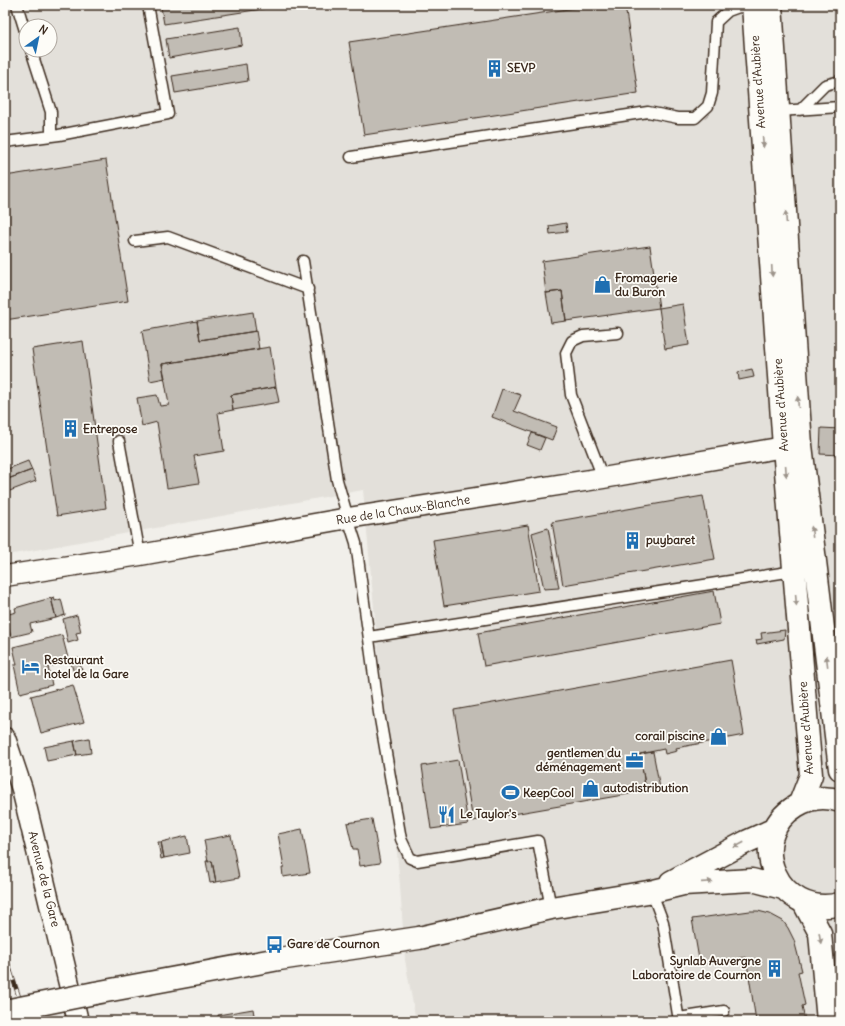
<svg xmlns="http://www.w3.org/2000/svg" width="845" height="1026" font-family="Delius,sans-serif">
  <rect width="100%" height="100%" fill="#f1efea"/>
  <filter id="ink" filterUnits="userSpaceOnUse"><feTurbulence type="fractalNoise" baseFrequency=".025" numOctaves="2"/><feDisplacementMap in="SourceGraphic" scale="8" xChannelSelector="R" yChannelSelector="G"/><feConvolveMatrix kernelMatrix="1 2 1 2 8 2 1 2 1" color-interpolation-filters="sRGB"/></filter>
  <g filter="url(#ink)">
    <!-- built -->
    <path fill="#e3e0da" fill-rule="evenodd" d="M5,5H840V1021H416L405,960L400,885L363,490L8,555L5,554ZM26,26H50V50H26Z"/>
    <!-- building -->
    <path fill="#c1bcb4" stroke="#3b2a1e" d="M171,5H288L164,24L161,7Z
      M595,5H625L638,93L364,135L349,42Z
      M240,27L242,45L169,58L166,39Z
      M246,64L248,81L175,93L172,76Z
      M106,160L128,301L5,320V176Z
      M566,223L567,232L550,234L549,226Z
      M650,246L659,308L566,321L562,291L546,293L542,261Z
      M562,291L566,321L551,323L546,293Z
      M683,304L689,345L665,349L659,308Z
      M253,312L256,331L200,340L197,321Z
      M197,321L200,340L256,331L259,349L162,364L165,378L150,381L142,331Z
      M83,341L106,508L57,516L32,349Z
      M270,347L276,387L231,395L233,410L218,413L224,451L194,456L199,483L167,488L157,422L142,426L137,398L157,395L160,406L169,405L162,364Z
      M752,369L754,377L739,380L738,372Z
      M276,387L279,402L233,410L231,395Z
      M502,389L521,395L514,411L557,427L552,440L492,417Z
      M821,428L840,429V455L820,454Z
      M532,433L545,438L540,450L527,445Z
      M28,461L32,470L5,480V470Z
      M32,470L36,481L7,492L5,486V480Z
      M703,496L715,559L563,585L552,522Z
      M528,525L539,591L444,606L433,540Z
      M548,528L559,588L544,589L532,533Z
      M714,591L720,624L484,666L478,633Z
      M54,597L55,601L61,599L65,615L56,618L51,598Z
      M51,598L56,618L30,624L32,632L11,637L5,615L16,612L15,608Z
      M77,615L81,632L76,633L78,640L68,643L63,619Z
      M785,630L784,639L757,644L756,640L762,639L761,633Z
      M62,635L69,662L48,667L52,685L20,693L14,665H17L13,647Z
      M79,658L82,671L74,673L70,660Z
      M731,660L744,735L676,748L677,751L665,754L664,749L640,754L646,791L473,821L454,710Z
      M73,685L84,722L41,733L31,696Z
      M89,738L91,753L77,755L74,741Z
      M74,741L77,755L47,761L44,747Z
      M653,752L660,788L646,791L640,754Z
      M458,760L468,824L431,829L422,766Z
      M372,819L380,863L360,866L357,849H353L347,823Z
      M302,829L310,873L283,877L282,867H284L278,834Z
      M231,835L239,878L216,882L212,861L208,862L204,840Z
      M187,836L190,853L164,858L161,842Z
      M158,842H161L164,858L161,859Z
      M206,861H212L216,882L210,883Z
      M750,911H758L770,914L783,921L788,928L794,940L802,971L798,972L805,1005L802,1006L805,1021H756L746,957L700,965L692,919Z
      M253,1009L255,1021H219L218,1015Z"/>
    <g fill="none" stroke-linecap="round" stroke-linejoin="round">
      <defs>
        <path id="service" d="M17,5L26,34
          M31,50L51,112V136
          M800,110L825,85L840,81
          M779,111L840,107
          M5,142L59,135L168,114L148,5
          M351,157L648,112L678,118H695L708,106L712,93L716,22L728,11L739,7L755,8
          M135,241L168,237L308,289
          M303,261L337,480L348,518L356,543L379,713L401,839L410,858L417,861L538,841L551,908
          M119,441L140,555
          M603,478L571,395L566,353L572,341L583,336L618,333
          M369,637L794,571
          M654,891L655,901L663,922L679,1021
          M679,1018L724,1011"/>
        <path id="minor" d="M5,576L140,555L348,518L603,478L784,447L800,445
          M5,738L22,789L78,1021"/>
        <path id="secondary" d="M753,5L784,447L811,775L800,803
          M771,5L801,445L840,769
          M840,801C825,796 809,798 796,806C742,839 779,920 840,904
          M671,882L746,842L775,829
          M804,903L820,933L828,1021
          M95,993L279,959L419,938L551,908L654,891L683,884L752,880L783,888"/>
      </defs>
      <!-- service casing -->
      <use href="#service" stroke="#3b2a1e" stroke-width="13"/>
      <!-- minor casing -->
      <use href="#minor" stroke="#3b2a1e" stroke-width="23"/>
      <!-- secondary casing -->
      <use href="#secondary" stroke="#3b2a1e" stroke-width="25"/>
      <!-- service -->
      <use href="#service" stroke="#fdfcf7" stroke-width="10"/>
      <!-- minor -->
      <use href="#minor" stroke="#fdfcf7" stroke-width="20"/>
      <!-- secondary -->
      <use href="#secondary" stroke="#fdfcf7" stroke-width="22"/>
      <defs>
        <path id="rail" d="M5,955L27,1021
          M5,991L15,1021"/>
      </defs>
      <!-- rail casing -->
      <use href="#rail" stroke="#3b2a1e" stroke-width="4.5"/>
      <!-- rail -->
      <use href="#rail" stroke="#fdfcf7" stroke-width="3" stroke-dasharray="9" stroke-linecap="butt"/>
      <defs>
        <path id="secondary-bridge" d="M5,1011L95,993"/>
      </defs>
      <!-- secondary-bridge casing -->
      <use href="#secondary-bridge" stroke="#3b2a1e" stroke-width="25" stroke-linecap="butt"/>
      <!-- secondary-bridge -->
      <use href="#secondary-bridge" stroke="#fdfcf7" stroke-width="22"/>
    </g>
    <!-- one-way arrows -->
    <defs><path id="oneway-solid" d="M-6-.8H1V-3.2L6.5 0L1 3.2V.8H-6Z"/></defs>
    <g fill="#9c938a">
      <use href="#oneway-solid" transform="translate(763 142) rotate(86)"/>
      <use href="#oneway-solid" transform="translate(786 217) rotate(-94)"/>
      <use href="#oneway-solid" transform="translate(772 271) rotate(87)"/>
      <use href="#oneway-solid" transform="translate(798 402) rotate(-94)"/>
      <use href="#oneway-solid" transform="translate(786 471) rotate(86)"/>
      <use href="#oneway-solid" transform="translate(812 532) rotate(-97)"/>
      <use href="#oneway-solid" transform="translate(796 600) rotate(86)"/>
      <use href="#oneway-solid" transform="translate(827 661) rotate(-97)"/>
      <use href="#oneway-solid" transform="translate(739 845) rotate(152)"/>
      <use href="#oneway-solid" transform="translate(707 882) rotate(-4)"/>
      <use href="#oneway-solid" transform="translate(820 938) rotate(81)"/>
    </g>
  </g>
  <!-- icons -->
  <defs>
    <symbol id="building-bare" viewBox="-9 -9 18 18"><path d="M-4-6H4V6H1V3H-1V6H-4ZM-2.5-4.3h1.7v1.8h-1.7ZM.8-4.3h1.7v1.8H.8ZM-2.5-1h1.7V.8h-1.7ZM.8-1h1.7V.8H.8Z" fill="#1f6fb2" stroke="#fdfcf7" stroke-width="2.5" paint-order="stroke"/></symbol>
    <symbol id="shop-bare" viewBox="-9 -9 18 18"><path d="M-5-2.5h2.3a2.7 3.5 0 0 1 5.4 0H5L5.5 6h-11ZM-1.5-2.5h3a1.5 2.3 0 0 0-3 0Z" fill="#1f6fb2" stroke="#fdfcf7" stroke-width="2.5" paint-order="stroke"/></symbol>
    <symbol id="hotel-bare" viewBox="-9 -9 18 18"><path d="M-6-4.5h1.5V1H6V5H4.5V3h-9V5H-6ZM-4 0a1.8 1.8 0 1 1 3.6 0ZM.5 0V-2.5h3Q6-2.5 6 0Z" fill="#1f6fb2" stroke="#fdfcf7" stroke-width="2.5" paint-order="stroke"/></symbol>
    <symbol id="office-bare" viewBox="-9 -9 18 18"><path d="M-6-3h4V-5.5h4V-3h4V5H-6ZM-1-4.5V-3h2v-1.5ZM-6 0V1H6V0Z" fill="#1f6fb2" stroke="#fdfcf7" stroke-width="2.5" paint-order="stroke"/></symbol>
    <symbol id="stadium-bare" viewBox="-9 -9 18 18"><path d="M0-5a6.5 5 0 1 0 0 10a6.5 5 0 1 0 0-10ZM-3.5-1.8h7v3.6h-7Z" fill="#1f6fb2" stroke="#fdfcf7" stroke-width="2.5" paint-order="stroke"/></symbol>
    <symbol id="restaurant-bare" viewBox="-9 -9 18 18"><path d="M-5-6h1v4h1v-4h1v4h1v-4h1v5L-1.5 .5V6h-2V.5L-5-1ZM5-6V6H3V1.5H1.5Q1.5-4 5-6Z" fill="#1f6fb2" stroke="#fdfcf7" stroke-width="2.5" paint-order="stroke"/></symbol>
    <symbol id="bus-bare" viewBox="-9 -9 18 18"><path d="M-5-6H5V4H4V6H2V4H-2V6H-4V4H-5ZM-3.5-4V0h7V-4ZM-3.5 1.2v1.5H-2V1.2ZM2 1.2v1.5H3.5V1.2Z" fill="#1f6fb2" stroke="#fdfcf7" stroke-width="2.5" paint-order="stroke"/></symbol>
  </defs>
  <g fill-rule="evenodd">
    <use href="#building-bare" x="482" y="56" width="25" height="25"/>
    <use href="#shop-bare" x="590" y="272" width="25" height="25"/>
    <use href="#building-bare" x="58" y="416" width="25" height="25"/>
    <use href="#building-bare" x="620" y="528" width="25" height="25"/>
    <use href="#hotel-bare" x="18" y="654" width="25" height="25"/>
    <use href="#shop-bare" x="706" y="724" width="25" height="25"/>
    <use href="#office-bare" x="622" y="748" width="25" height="25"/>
    <use href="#shop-bare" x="578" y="776" width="25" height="25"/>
    <use href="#stadium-bare" x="498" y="780" width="25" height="25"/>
    <use href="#restaurant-bare" x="434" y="802" width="25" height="25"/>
    <use href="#bus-bare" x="262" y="932" width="25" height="25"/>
    <use href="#building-bare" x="762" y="956" width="25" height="25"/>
  </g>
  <g text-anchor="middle" stroke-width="3.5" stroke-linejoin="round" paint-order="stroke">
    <!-- poi labels -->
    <g font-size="12" font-weight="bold" fill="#3b2a1e" stroke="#fdfcf7" text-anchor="start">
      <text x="507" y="72">SEVP</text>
      <text x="615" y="282">Fromagerie<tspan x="615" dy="14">du Buron</tspan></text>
      <text x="83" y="433">Entrepose</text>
      <text x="646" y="544">puybaret</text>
      <text x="44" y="664">Restaurant<tspan x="44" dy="14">hotel de la Gare</tspan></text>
      <text x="705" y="740" text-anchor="end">corail piscine</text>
      <text x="621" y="757" text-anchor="end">gentlemen du<tspan x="621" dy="14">déménagement</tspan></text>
      <text x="603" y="792">autodistribution</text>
      <text x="523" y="797">KeepCool</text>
      <text x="460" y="818">Le Taylor's</text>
      <text x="287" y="948">Gare de Cournon</text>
      <text x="761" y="965" text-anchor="end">Synlab Auvergne<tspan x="761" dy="14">Laboratoire de Cournon</tspan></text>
    </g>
    <!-- street labels -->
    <g font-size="12" fill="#3b2a1e" stroke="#fdfcf7">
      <text transform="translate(758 82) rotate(-94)" y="4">Avenue d'Aubière</text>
      <text transform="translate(781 405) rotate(-94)" y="4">Avenue d'Aubière</text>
      <text transform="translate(403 510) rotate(-9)" y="4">Rue de la Chaux-Blanche</text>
      <text transform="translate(806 728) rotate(-94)" y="4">Avenue d'Aubière</text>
      <text transform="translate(44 879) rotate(76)" y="4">Avenue de la Gare</text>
    </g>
  </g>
  <!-- margin -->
  <rect width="845" height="1026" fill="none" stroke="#fdfcf7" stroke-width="20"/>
  <rect x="10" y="10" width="825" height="1006" fill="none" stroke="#3b2a1e" stroke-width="1.5" filter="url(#ink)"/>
  <!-- north arrow -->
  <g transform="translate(38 38) rotate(33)"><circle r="19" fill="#fdfcf7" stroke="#afa8a0"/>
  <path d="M0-3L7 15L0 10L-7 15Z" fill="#1f6fb2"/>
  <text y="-6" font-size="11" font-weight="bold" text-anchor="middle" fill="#3b2a1e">N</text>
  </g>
</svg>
